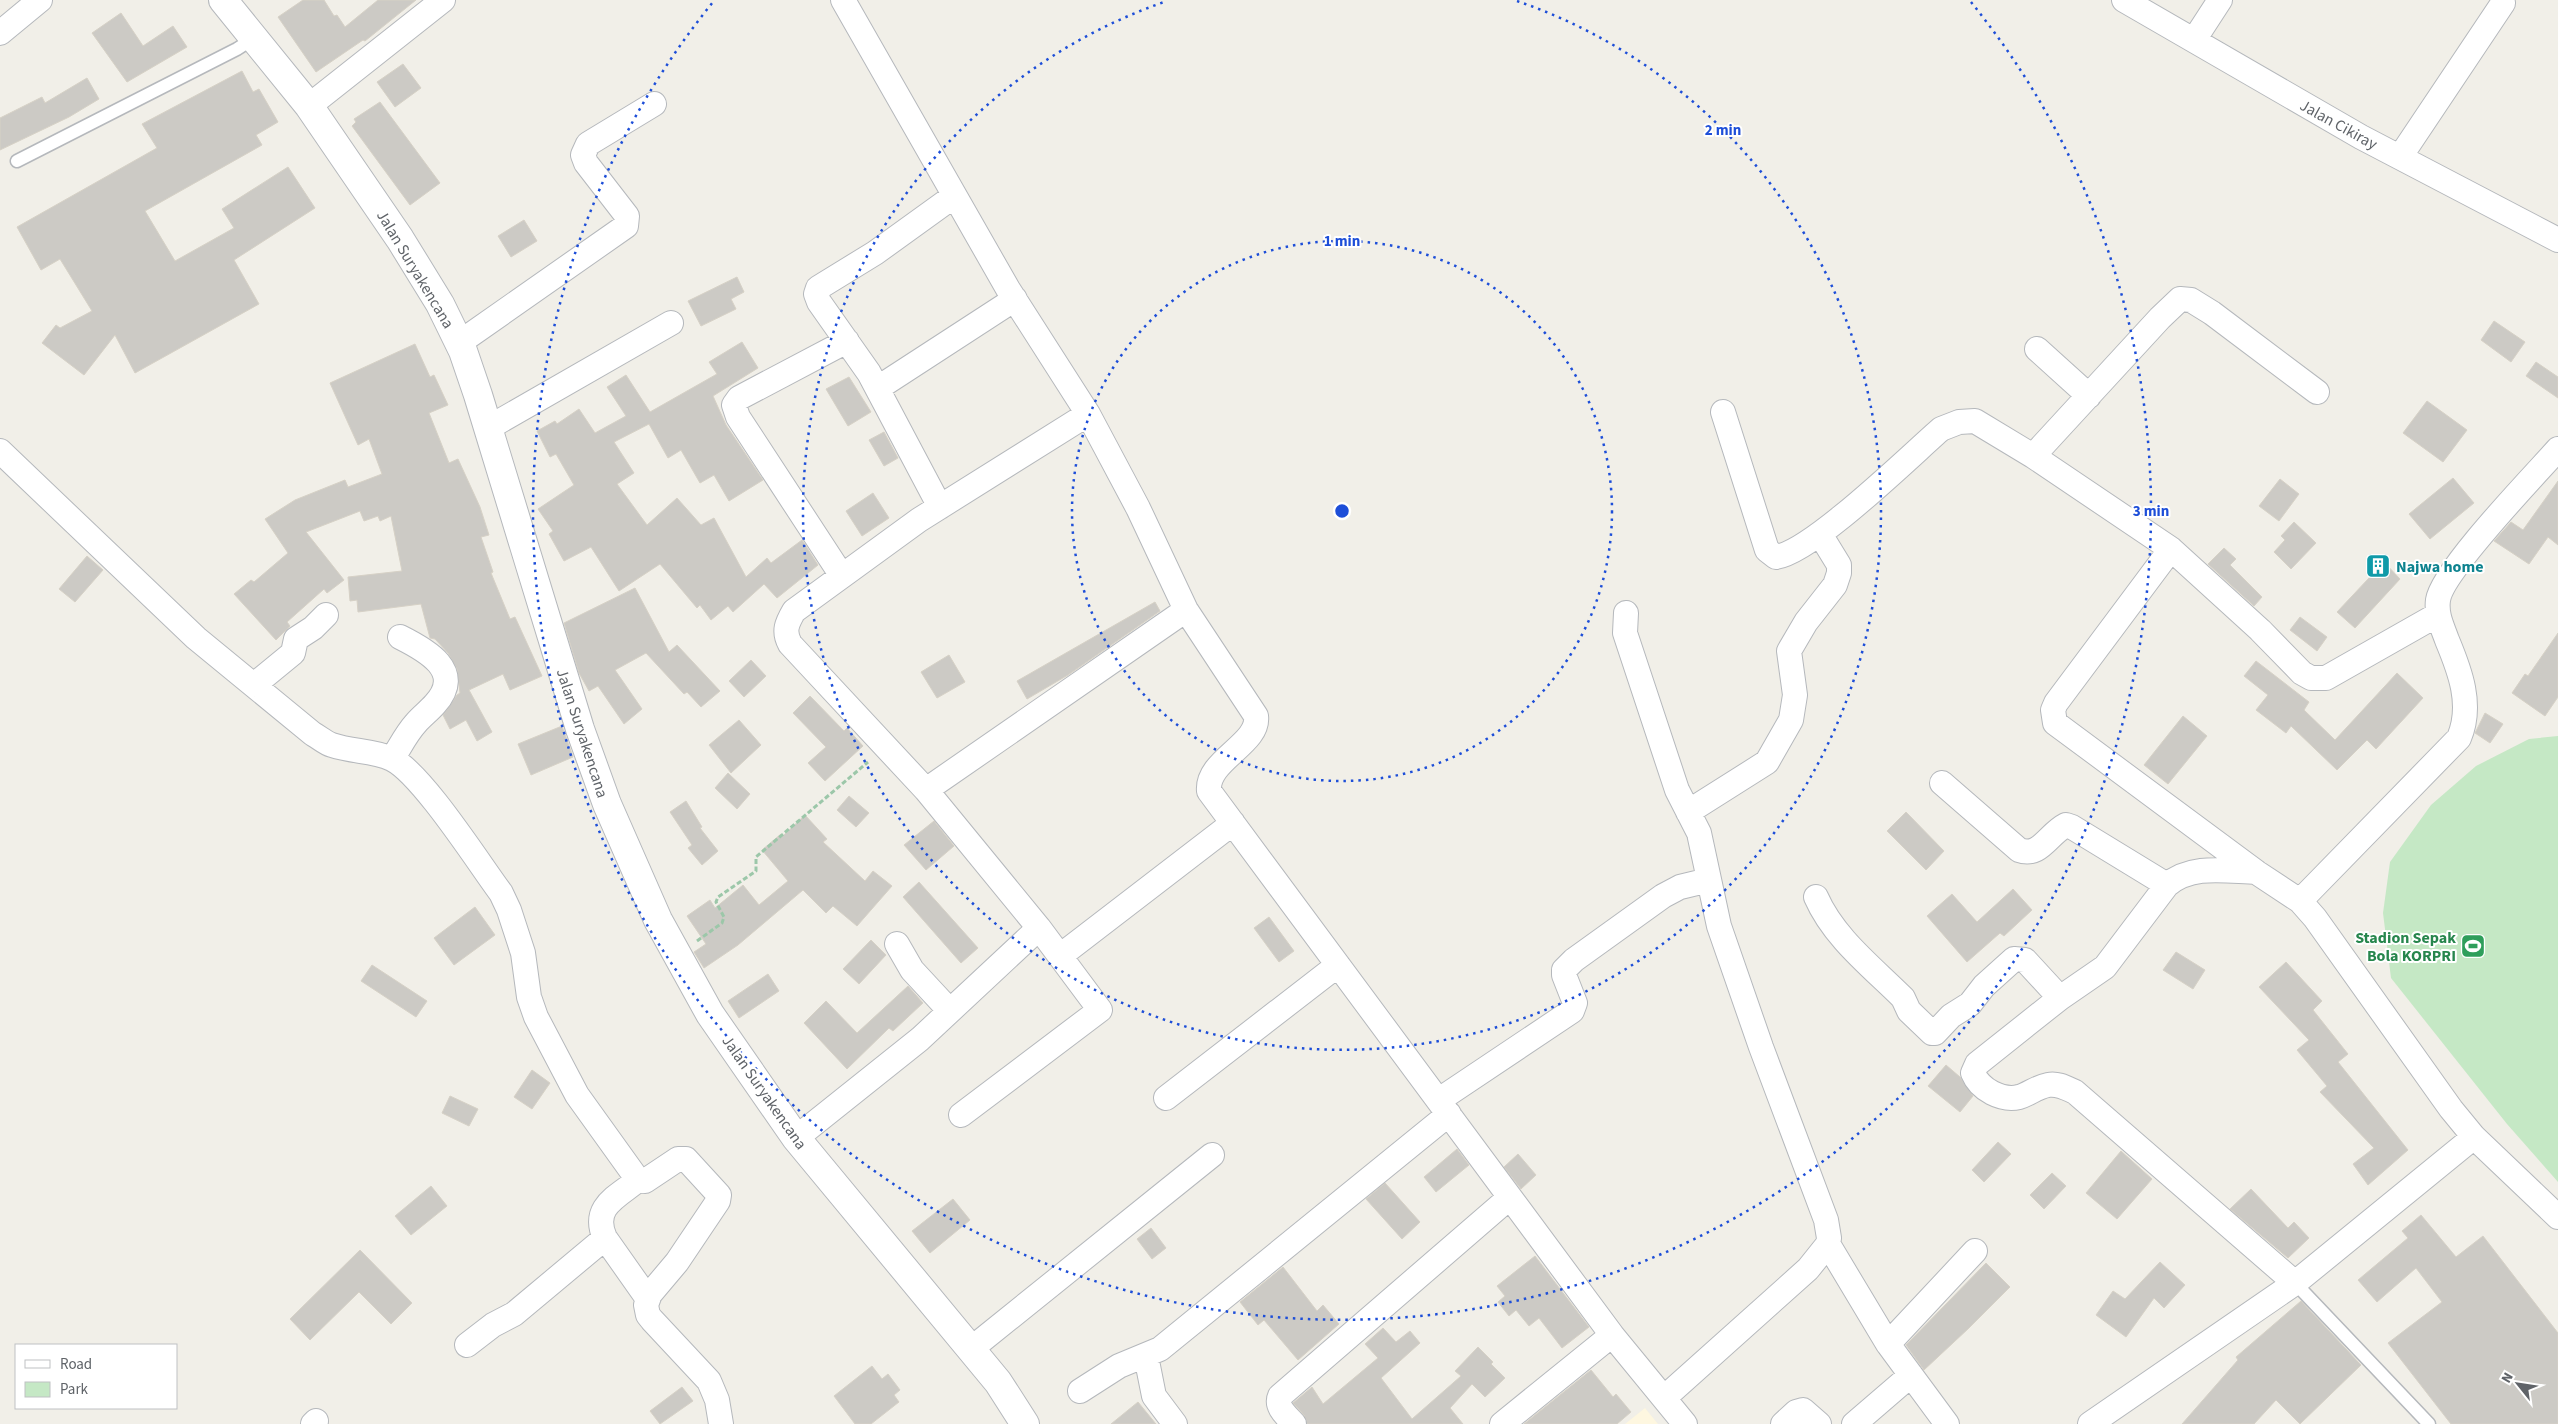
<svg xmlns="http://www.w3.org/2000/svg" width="2558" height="1424" font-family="'Source Sans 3',sans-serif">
  <rect width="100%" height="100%" fill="#f1efe8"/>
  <!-- commercial -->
  <path fill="#fef7e0" d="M1645,1408L1658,1424H1625Z"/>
  <!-- green -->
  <path fill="#c5e8c5" d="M2558,736V1182L2507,1124L2391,978L2383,913L2390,862L2431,805L2476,766L2529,739Z"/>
  <!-- building -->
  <path fill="#cccac5" stroke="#d6d1c6" d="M303,0H324L334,16L337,15L345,27L378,0H416L365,41L363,40L316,72L278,17Z
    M121,13L143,46L173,26L187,47L127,82L92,33Z
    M403,64L421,88L395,107L377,82Z
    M242,71L253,92L259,89L278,122L256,135L262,145L145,211L175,261L234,228L222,209L288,167L315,208L234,260L259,304L135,373L115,335L84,375L42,343L56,325L60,328L92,311L60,259L41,270L17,227L157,148L142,124Z
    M87,78L99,99L69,117L0,150V118L42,97L45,103Z
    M380,102L440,183L410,205L352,126L356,122L354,119Z
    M524,220L537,241L511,257L498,236Z
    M737,277L744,292L731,299L736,309L701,326L688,301Z
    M2494,321L2525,342L2511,362L2481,340Z
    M742,342L758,368L713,396L726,425L763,480L729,501L714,475L700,483L681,450L668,458L649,424L614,442L634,473L617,484L647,525L677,498L701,525L714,518L746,577L767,558L771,563L802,540L818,565L777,598L764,584L733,612L728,606L711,620L700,605L697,608L660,564L619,591L591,547L564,561L549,534L553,531L538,509L574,485L556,454L550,457L537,431L555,421L557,424L579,409L595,433L626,416L607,387L626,375L650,412L717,374L709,362Z
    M415,344L430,377L434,375L448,405L429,413L449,463L458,459L480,507L489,535L481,537L493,572L491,573L510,619L515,617L542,676L510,690L503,674L469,690L492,732L477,741L466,720L450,729L443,715L457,695L460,693L457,669L448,653L435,639L430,638L421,604L358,612L357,600L350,601L348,577L402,571L391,516L380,521L378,516L364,521L360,511L306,532L344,580L327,593L324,589L287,622L290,626L276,640L234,594L251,580L254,582L288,553L265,519L295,500L345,480L348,487L382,474L369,439L358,445L330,383Z
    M2536,362L2558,377V398L2526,376Z
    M849,377L871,412L848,426L826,389Z
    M2427,401L2467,430L2443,462L2403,433Z
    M884,432L898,458L884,466L869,440Z
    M2453,478L2474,503L2430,539L2409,514Z
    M2280,479L2299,494L2279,521L2259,506Z
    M2558,481V545L2548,537L2529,564L2494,541L2511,522L2523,530Z
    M873,493L889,518L862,536L846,511Z
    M2294,522L2316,543L2291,569L2274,552L2285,540L2281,536Z
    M2224,548L2236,559L2230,565L2262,597L2254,606L2208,564Z
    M87,556L103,570L75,602L59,589Z
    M2384,562L2400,579L2355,628L2337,612Z
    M635,588L669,652L677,645L720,691L701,707L687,692L684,694L646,653L615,670L642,709L624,724L598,686L589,691L579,673L564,623Z
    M1155,602L1160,611L1068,675L1027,699L1017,681Z
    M2300,617L2327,637L2317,651L2290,630Z
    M2558,633V697L2545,716L2512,693L2525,674L2528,676Z
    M949,655L965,682L937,698L921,672Z
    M751,660L766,676L744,697L729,681Z
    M2256,661L2309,702L2304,710L2335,740L2397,673L2423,698L2376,749L2367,740L2337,770L2291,726L2286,733L2256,710L2268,695L2244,676Z
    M810,696L844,731L847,728L863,746L825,781L808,763L826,747L793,713Z
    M2485,713L2503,724L2490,743L2475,733Z
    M2183,716L2207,736L2168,784L2144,765Z
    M739,720L761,745L731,773L709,745Z
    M562,726L573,757L531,775L518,744Z
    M728,773L750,794L737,809L715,788Z
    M849,796L869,813L856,827L837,810Z
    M686,801L702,827L700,828L718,851L702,865L688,848L692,845L670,812Z
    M1906,812L1944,851L1926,870L1887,831Z
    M805,815L827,839L823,842L865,881L873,871L892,886L857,926L833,906L826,913L803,890L738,945L704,968L694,952L706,944L687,916L710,900L715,908L743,885L759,905L788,881L762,850L781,834L783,836Z
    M934,821L954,846L926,870L904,845Z
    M919,882L978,948L961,963L903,897Z
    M2013,889L2032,910L2004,936L2000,933L1967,962L1927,916L1952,894L1977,922Z
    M475,907L495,935L454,965L434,938Z
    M1269,917L1294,951L1279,962L1254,928Z
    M871,940L886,955L859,984L843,969Z
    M2176,952L2205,970L2193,989L2163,970Z
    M2286,962L2322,1001L2313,1010L2348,1054L2338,1062L2408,1150L2368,1185L2353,1164L2374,1148L2320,1092L2327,1086L2297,1050L2309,1040L2259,987Z
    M372,965L427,1001L416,1017L361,981Z
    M768,974L779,991L739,1018L728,1001Z
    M908,986L923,1003L893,1031L889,1028L847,1069L804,1023L826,1001L857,1033Z
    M1946,1065L1960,1077L1973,1096L1960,1112L1928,1086Z
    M532,1070L550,1083L532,1109L514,1097Z
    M450,1096L478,1109L469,1126L442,1113Z
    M1998,1142L2011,1154L1984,1182L1972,1170Z
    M1457,1149L1469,1165L1436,1192L1424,1177Z
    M2121,1151L2152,1179L2117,1219L2086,1193Z
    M1518,1154L1536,1175L1521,1189L1504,1167Z
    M2052,1173L2066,1186L2044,1209L2030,1195Z
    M1385,1183L1420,1222L1402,1239L1366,1199Z
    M431,1186L447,1206L411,1235L395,1216Z
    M2251,1189L2288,1228L2294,1222L2309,1238L2288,1258L2230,1209Z
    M953,1199L970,1220L930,1253L912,1231Z
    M2421,1215L2456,1257L2483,1236L2558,1333V1424H2451L2388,1343L2442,1302L2416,1268L2377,1302L2358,1280L2408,1238L2402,1231Z
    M1151,1228L1166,1248L1152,1259L1137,1239Z
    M360,1250L412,1303L391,1324L359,1292L310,1340L290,1319Z
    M1535,1256L1589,1327L1562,1348L1539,1318L1529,1326L1516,1310L1509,1316L1498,1302L1505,1296L1497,1286Z
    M2160,1262L2185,1285L2164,1308L2154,1298L2126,1337L2096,1315L2113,1291L2125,1299Z
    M1986,1263L2010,1287L1969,1328L1924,1370L1906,1345Z
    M1283,1267L1317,1311L1323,1305L1339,1324L1298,1360L1264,1320L1258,1325L1240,1302Z
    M2301,1301L2361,1365L2300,1424L2276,1400L2254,1424H2182L2238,1360L2236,1357Z
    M1383,1328L1396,1342L1410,1331L1420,1343L1381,1378L1412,1419L1461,1376L1455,1371L1478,1347L1493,1362L1491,1364L1505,1378L1485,1397L1472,1384L1450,1408L1463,1424H1307L1304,1415L1293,1403L1312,1387L1323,1404L1378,1358L1365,1344Z
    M872,1366L882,1379L888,1374L900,1390L894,1395L899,1402L871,1424H855L834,1396Z
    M1591,1370L1613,1397L1616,1394L1631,1412L1617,1424H1524Z
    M682,1387L693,1401L660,1424L650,1411Z
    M1138,1402L1156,1424H1111Z"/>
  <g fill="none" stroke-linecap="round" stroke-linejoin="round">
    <defs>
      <path id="service" d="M17,161L237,49L254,38
        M2295,1283L2429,1424"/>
      <path id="minor" d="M843,0L1008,289L1088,414L1138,508L1186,610L1256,716C1260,744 1206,760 1209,791L1612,1335L1685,1424
        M2124,0L2361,137L2558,240
        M0,33L40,0
        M2194,40L2220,0
        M309,106L443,0
        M2400,157L2503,3
        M459,343L626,226L627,216L586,163L583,155L588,144L654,104
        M2037,349L2089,396
        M878,388L1015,299
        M1723,412L1767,550L1776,557C1812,552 1909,457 1941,429L1959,422L1975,421L2033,456L2171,549L2260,630L2302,673L2311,678H2326L2437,615
        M488,428L671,323
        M2558,449C2534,476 2442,571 2438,600C2436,615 2442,626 2447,640C2460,671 2473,705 2459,738L2300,901L2315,918L2451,1109L2474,1137L2558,1217
        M0,451L196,638L313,734C319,737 325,743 332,745C352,752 374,750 392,759C422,774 478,862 501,893L509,910L523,953L529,997L536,1017L577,1095L638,1180L645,1181L678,1159H686L719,1195L718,1201L677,1262L650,1294L646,1305L648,1315L652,1320L709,1381L717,1400L721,1424
        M2033,456L2160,318L2180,299L2191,300L2212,313L2317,392
        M940,507L869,373L819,302L816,294L818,288L875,253L954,196
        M2171,549L2056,703L2053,710L2055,723L2256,872L2300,901
        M842,576L738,417L734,405L739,398L847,341
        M1626,613L1625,633L1677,790L1699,833L1719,926L1761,1047L1826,1220L1829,1238L1828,1244L1808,1269L1664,1398
        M254,685L293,653L296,639L313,628L326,615
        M392,759C400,747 406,734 416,723C422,716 429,711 435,704C465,671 426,650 400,637
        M1942,783L2019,850C2040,858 2048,834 2066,825L2072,827L2167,885
        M926,790L1186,610
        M1688,812L1767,762L1791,720L1795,695L1789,651L1806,622L1835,585L1839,573V565L1820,534
        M2256,872C2225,871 2192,864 2167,885L2105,967L2060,998L1977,1064L1973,1073C1980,1090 2002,1101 2019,1097C2029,1094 2037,1087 2048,1085C2058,1083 2066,1088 2075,1092L2295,1283
        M1816,897C1834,938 1872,967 1903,998L1909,1011L1932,1033H1935L1951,1016L1970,1004L1984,986L2014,959L2025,960L2060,998
        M897,944L912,970L950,1011
        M1060,956L1233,823
        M1166,1098L1338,965
        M1439,1100L1572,1011L1575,1003L1564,975V970L1574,960L1663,896L1680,887L1709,880
        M961,1115L1100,1010L1039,928L926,790L790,644C783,631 787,623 794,611L919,520L1088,414
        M796,1138L920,1039L1039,928
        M638,1180C617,1197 591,1207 605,1238L648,1299
        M1828,1244L1888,1344
        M467,1345L493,1325L514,1314L605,1238
        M971,1349L1212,1155
        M1146,1356L1154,1396L1175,1424
        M1080,1391L1119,1366L1160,1349L1449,1114
        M313,1424L316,1421
        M1294,1424C1287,1416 1275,1407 1280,1396L1509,1198
        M1502,1424L1612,1335
        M1783,1424L1796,1412L1803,1410L1819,1424
        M1854,1424L1911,1375
        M1947,1424L1888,1344L1975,1251
        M2090,1424L2295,1283L2474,1137"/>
      <path id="tertiary" d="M223,0L309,106L400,239L440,304L463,351L478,395L580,729L607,804L658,920L710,1014L796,1138L998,1382L1025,1424"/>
    </defs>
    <!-- service casing -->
    <use href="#service" stroke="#b5b8bc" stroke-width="15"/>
    <!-- minor casing -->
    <use href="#minor" stroke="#b5b8bc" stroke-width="26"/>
    <!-- tertiary casing -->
    <use href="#tertiary" stroke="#b5b8bc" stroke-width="30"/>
    <!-- path -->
    <path stroke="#9cc7a9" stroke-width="3" stroke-dasharray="5 2.5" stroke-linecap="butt" d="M697,941L722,923L724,917L716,902L718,897L756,871V857L868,762"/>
    <!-- service -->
    <use href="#service" stroke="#fff" stroke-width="12"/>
    <!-- minor -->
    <use href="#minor" stroke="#fff" stroke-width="24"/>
    <!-- tertiary -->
    <use href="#tertiary" stroke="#fff" stroke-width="28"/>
  </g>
  <!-- distance rings -->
  <g fill="none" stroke="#1d4ed8" stroke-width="2.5" stroke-dasharray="2.5 5">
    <circle cx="1342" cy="511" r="270"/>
    <path d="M1517 1A539 539 0 1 1 1167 1"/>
    <path d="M1971 2A809 809 0 1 1 713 2"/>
  </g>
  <!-- icons -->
  <defs>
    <symbol id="building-square" viewBox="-11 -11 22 22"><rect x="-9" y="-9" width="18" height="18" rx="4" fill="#0f9aa8" stroke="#fff"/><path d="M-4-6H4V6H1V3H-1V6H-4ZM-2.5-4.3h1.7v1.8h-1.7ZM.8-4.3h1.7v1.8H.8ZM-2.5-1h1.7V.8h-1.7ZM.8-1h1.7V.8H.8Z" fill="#fff"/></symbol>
    <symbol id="stadium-square" viewBox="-11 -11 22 22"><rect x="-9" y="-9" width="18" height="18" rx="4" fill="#2e9e5b" stroke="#fff"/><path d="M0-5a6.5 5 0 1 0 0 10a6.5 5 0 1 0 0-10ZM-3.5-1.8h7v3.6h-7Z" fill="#fff"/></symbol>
  </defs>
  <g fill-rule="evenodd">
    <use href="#building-square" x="2364" y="552" width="28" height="28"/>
    <use href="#stadium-square" x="2459" y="932" width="28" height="28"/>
  </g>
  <g text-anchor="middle" stroke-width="4" stroke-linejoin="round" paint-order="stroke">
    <!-- street labels -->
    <g font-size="16" fill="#5f6368" stroke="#fff">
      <text transform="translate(2339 124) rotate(29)" y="6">Jalan Cikiray</text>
      <text transform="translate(416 269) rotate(59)" y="6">Jalan Suryakencana</text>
      <text transform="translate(583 733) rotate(72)" y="6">Jalan Suryakencana</text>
      <text transform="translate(765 1092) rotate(55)" y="6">Jalan Suryakencana</text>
    </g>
    <!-- culture labels -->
    <g font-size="16" font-weight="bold" fill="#0d838f" stroke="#fff" text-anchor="start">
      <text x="2396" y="572">Najwa home</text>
    </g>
    <!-- leisure labels -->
    <g font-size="16" font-weight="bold" fill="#27864d" stroke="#fff" text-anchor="end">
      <text x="2456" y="943">Stadion Sepak<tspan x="2456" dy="18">Bola KORPRI</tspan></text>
    </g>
  </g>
  <circle cx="1342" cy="511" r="8" fill="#1d4ed8" stroke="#fff" stroke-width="2.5"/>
  <g font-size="15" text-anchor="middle" font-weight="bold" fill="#1d4ed8" stroke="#fff" stroke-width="4" stroke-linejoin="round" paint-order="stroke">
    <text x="1723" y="135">2 min</text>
    <text x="1342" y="246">1 min</text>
    <text x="2151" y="516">3 min</text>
  </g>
  <!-- legend -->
  <rect x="15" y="1344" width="162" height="65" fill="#ffffff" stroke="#bfc1c3"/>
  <rect x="25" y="1360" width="25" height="8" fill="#ffffff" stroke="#bfc1c3"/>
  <text x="60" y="1369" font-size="15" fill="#5f6368">Road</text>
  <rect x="25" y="1382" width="25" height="15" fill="#c5e8c5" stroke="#bfc1c3"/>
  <text x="60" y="1394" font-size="15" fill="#5f6368">Park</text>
  <!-- north arrow -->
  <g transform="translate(2518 1384) rotate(300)" stroke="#ffffff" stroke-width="4" paint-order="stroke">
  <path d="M0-4L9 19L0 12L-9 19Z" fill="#5f6368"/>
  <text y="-8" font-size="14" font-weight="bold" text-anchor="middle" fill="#5f6368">N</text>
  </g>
</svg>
